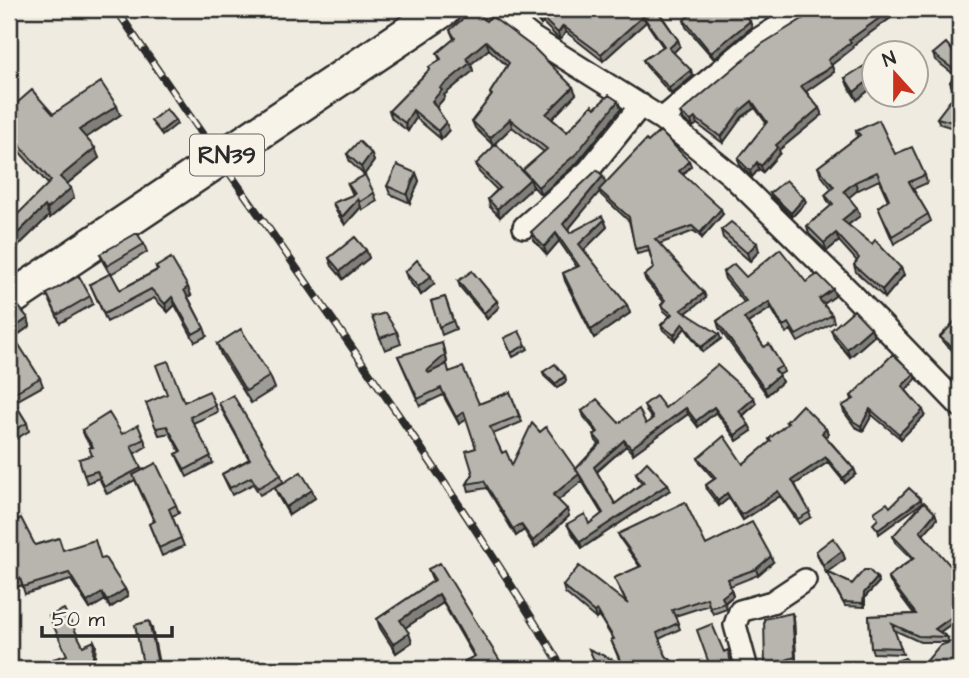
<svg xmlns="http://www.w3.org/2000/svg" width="969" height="678" font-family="'Architects Daughter',sans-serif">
  <rect width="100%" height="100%" fill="#efebe0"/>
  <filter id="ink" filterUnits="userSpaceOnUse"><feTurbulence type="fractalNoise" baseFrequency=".0143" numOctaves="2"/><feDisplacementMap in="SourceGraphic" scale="14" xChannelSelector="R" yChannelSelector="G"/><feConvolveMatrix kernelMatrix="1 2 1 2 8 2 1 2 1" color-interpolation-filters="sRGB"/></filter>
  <g filter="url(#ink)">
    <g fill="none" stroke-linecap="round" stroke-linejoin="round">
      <defs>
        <path id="minor" d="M497,9L533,38L662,119L731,175L852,294L960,406
          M662,119L757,40L807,9
          M524,227L588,171L641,105
          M747,669L735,625L740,611L772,602L805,580"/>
        <path id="trunk" d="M9,300L444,9"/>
      </defs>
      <!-- minor casing -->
      <use href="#minor" stroke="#2b2b2b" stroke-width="26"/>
      <!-- trunk casing -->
      <use href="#trunk" stroke="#2b2b2b" stroke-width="38"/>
      <!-- minor -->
      <use href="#minor" stroke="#f7f3e8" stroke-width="21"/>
      <!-- trunk -->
      <use href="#trunk" stroke="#f7f3e8" stroke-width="33"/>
      <defs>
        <path id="rail" d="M116,9C265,229 426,441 563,669"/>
      </defs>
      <!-- rail casing -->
      <use href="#rail" stroke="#2b2b2b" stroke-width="8"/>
      <!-- rail -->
      <use href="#rail" stroke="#f7f3e8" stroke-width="5" stroke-dasharray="16" stroke-linecap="butt"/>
    </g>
    <!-- wall -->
    <path fill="#9e9c96" stroke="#2b2b2b" stroke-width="2" d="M528,9H657L678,40L680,46L673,53L693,76L671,94L646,66L643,60L663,47L646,22L603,61L566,32L560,40L543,23L541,25Z
      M689,9H757L745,16L752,27L714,59L686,27L684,20L692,13Z
      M815,9H903L852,46L853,48L831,65L834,72L806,91L822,115L779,150L780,153L763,172L759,169L752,177L740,165L738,159L766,123L755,108L742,117L723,143L697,124L693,127L683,119L680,113L812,13Z
      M952,9H960V17Z
      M486,21L576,94L552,119L567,132L595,108L621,109L578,162L541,195L532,185L533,187L500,217L490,207L488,199L497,190L479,172L476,164L524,173L523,170L544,152L512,127L493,145L475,128L472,121L491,96L490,93L507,66L489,49L471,64L473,71L444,95L445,97L436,107L449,130L441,139L416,118L408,131L392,119L389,111L429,70V67L440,60L437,53L454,39L450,30Z
      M933,54L958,57L960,54V132V130L940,124L937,118L957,92L952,88L950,82L955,75L935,60Z
      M845,78H872L874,86L857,100L848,86Z
      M9,110L53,114L120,115L86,138L99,158L67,184L74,198L50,218L49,216L9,255L48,184L17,149L9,144Z
      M856,131L895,154L925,175L927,183L913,189L928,214L931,221L894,244L878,207L888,200L879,180L858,190L848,197L857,208L860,216L848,225L901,268L904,275L885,298L856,272L854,265L857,261L839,241L827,251L809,234L807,226L831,206L828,202L825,195L832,189L821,175L818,167L857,137Z
      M648,142L689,161L691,166L683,175L723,214L702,238L694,231L659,244L704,293L706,298L686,313L721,339L703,352L685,328L675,340L663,330L661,325L670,316L663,310L661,305L664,302L646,281L644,276L654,268L649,251L637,254L629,221L601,195L599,191L568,230L570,233L604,220L607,227L584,250L627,305L630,313L594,338L565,281L563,273L577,267L559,241L547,255L534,240L531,232L606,183Z
      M371,153L374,161L364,175L350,162L347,154Z
      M416,173L419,181L410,203L390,194L387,186Z
      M348,184L374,193L377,201L363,210L361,207L345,225L336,211L333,203L353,195Z
      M770,193L804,198L806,202L792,217L772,197Z
      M721,230L759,251L750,261L723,238Z
      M144,244L147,252L111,274L120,290L157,270L156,267L191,295L188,297L204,328L207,336L195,342L175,305L168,312L154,298L107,322L90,284L110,274L103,262L100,254Z
      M366,250L369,258L343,279L332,266L329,258Z
      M405,272L434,284L421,295L408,280Z
      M723,272L746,277L806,282L835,296L823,304L832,315L834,322L798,342L791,330L786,333L771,308L748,323L764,347L782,366L784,372L779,375L782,382L767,395L719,328L717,321L744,302L725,279Z
      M458,281L499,307L487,319L460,287Z
      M47,294L90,296L93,304L60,323Z
      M445,297L456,329L442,335L431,301Z
      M9,315L28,318L30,326L16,336L9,326Z
      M960,316L952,350L942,341L940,337Z
      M372,317L397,332L401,344L385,350Z
      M871,328L874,336L850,357L834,338L831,330Z
      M9,340L40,378L43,386L14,402L27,423L29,431L12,441L9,435Z
      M506,342L526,345L528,349L513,357Z
      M217,344L270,376L275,388L251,403L221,355Z
      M445,350L447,362L442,366L450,372L479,404L510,392L522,422L493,434L502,453L512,465L576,469L599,444L596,441L594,435L597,433L584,417L582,411L619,423L646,424L652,419L646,411L644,405L665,408L754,398L756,404L743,416L752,431L737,441L716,412L698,427L688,414L633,454L626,446L597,472L615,504L642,483L638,478L636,473L668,484L670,490L582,548L570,530L567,524H589L602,514L582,481L558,500L569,516L535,548L524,530L516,536L487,488L469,491L467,484L473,474L476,448L467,419L459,424L443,395L420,406L398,356Z
      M543,372L565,376L566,381L557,388L544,376Z
      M914,374L916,379L906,390L925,415L901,439L872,415L863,431L855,427L844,412L842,406L852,400L851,396Z
      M184,402L215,405L218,412L193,423L213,463L187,477L179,461L176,454L180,452L170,433L159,435L146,403Z
      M219,403L281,475L283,482L260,495L253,484L232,495L222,474L249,459L222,410Z
      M786,422L826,429L828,434L826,437L854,469L856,474L845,483L828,462L795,484L811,517L799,524L780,496L743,520L729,498L719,506L707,490L706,485L714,479L700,463L698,458L743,464L770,442L769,439L787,424Z
      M82,430L122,434L144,439L147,446L134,454L142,470L176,505L179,513L172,516L184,546L162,556L149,524L154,521L135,480L107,494L99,478L87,483L84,475L92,455L91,447L85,437Z
      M275,488L312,490L315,498L289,515L278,496Z
      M935,513L937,519L923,534L960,618L940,632L947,637L949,642H920L894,630L903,654L873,653L871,647L869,616L914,614L890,582L888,577L912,559L895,542L893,536Z
      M9,518L11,524L35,545L102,559L125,589L128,596L110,608L105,600L90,609L71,580L25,594L22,585L9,591Z
      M618,534L706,545L773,562L758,575L730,586L733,596L725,603L727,609L713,614L709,605L675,616L680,629L659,639L666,656L672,661L674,667L672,669H598L621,664L611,640L613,639L599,616L596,619L565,593L563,586L626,602L614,578L640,567L621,540Z
      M816,551H842L845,559L827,572L852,584L877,578L879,582L865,597V607L845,606L819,559Z
      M428,569L505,669H468L465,661L474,657L443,603L405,628L412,642L396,653L380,628L377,619L433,581Z
      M794,618L796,661L772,669H766L765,667Z"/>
    <!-- shaded-wall -->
    <path fill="#817f7a" stroke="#2b2b2b" stroke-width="2" d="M892,9H903L852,46L853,48L830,66L828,60L849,40Z
      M643,16L646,22L603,61L601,54Z
      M541,17L543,23L541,25L538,18Z
      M750,21L752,27L714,59L711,53Z
      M563,26L566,32L560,40L558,33Z
      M678,40L680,46L671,55L669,48Z
      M486,41L489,49L471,64L473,71L444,95L445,97L435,109L432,101L440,88L466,58Z
      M832,66L834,72L804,93L801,86Z
      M691,70L693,76L671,94L669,88Z
      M872,78L874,86L857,100L854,92Z
      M573,87L576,94L549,122L546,114Z
      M618,101L621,109L578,162L541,195L538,187Z
      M752,101L755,108L742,117L723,143L721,137L740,111Z
      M117,106L120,115L82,140L79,130Z
      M819,108L822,115L779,150L780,153L763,172L761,166L776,145Z
      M413,110L416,118L408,131L405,123Z
      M695,118L697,124L693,127L691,121Z
      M510,119L512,127L493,145L490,138Z
      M175,120L177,124L162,136L160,132Z
      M446,122L449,130L441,139L438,131Z
      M95,148L99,158L64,186L60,177Z
      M371,153L374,161L364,175L361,167Z
      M689,161L691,166L681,176L679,171Z
      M757,162L759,169L752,177L750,171Z
      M416,173L419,181L410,203L407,195Z
      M603,176L606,184L566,232L563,224Z
      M530,179L533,187L500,217L497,209Z
      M855,182L858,190L847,199L844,191Z
      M71,188L74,198L50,218L47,209Z
      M804,198L806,202L792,217L791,213Z
      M358,199L361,207L345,225L342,217Z
      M45,206L49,216L9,255V242Z
      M857,208L860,216L845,227L842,220Z
      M721,209L723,214L702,238L700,233Z
      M604,220L607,227L582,252L579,244Z
      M556,233L559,241L547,255L544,247Z
      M836,233L839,241L827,251L824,243Z
      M757,243L759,251L750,261L747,253Z
      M366,250L369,258L343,279L340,271Z
      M901,268L904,275L885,298L882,290Z
      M431,276L434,284L421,295L418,287Z
      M188,287L191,295L187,298L184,290Z
      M833,289L835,296L821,306L819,299Z
      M704,293L706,298L683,315L681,310Z
      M172,297L175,305L168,312L165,304Z
      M497,301L499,307L487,319L484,313Z
      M769,302L771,308L746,324L744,318Z
      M627,305L630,313L594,338L591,330Z
      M28,318L30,326L16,336L14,328Z
      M683,323L685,328L675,340L674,335Z
      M871,328L874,336L850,357L847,349Z
      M719,334L721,339L703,352L701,347Z
      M960,335V341L952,350L951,346Z
      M442,343L447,362L429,378L427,371Z
      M914,374L916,379L904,392L902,386Z
      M779,375L782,382L767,395L764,388Z
      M565,376L566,381L557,388L555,384Z
      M754,398L756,404L741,417L739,411Z
      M714,407L716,412L698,427L696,421Z
      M686,408L688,414L633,454L631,448Z
      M870,409L872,415L863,431L861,426Z
      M923,410L925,415L901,439L899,434Z
      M464,412L467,419L459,424L456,417Z
      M749,425L752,431L737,441L735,435Z
      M826,429L828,434L824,438L822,433Z
      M624,440L626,446L596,472L594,467Z
      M826,457L828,462L794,485L792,480Z
      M854,469L856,474L845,483L843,478Z
      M579,474L582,481L556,502L553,495Z
      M668,484L670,490L582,548L580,542Z
      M312,490L315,498L289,515L286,507Z
      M778,491L780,496L743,520L741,515Z
      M727,493L729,498L719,506L718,501Z
      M921,499L922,503L879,534L878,530Z
      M567,509L569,516L535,548L533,541Z
      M935,513L937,519L922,536L920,531Z
      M521,524L524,530L516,536L513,529Z
      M842,551L845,559L826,573L823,565Z
      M771,556L773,562L758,575L756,569Z
      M877,578L879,582L865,597V607L863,603L864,593Z
      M728,579L733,596L724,603L722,597Z
      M125,589L128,596L110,608L107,601Z
      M102,593L105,600L90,609L87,602Z
      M439,594L443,603L403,629L400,620Z
      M597,610L599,616L596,619L594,612Z
      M960,611V618L937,634L935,629Z
      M792,613L794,618L796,661L795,657Z
      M149,621L152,628L160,669H159Z
      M409,633L412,642L396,653L393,644Z
      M94,641L96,645L94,669H92Z
      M672,661L674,667L672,669H663L662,668Z"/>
    <!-- building -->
    <path fill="#b8b5ae" stroke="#2b2b2b" stroke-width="2" d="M474,9L486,21L491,16L534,48L573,87L546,114L567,132L592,105L595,108L609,95L618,101L576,154L538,187L523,170L547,149L510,119L490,138L472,121L492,95L490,93L509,63L486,41L466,58L470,63L440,88L442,90L432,101L446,122L438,131L413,110L405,123L389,111L430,69L429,67L441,59L437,53L455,38L450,30Z
      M531,9H656L678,40L669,48L691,70L669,88L643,60L664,46L643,16L601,54L563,26L558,33L541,17L538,18Z
      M691,9H744L741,11L750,21L711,53L684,20L693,12Z
      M815,9H892L849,40L851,42L828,60L832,66L801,86L819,108L776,145L778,147L761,166L757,162L750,171L738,159L767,122L752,101L740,111L721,137L695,118L691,121L680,113L762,44L812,13Z
      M946,43L958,57L960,54V124L937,118L959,89L950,82L957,72L933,54Z
      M864,66L872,78L854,92L845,78Z
      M101,82L117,106L79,130L95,148L60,177L71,188L47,209L45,206L9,242V223L51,181L14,139L9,136V110L32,90L53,114Z
      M166,109L175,120L160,132L151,121Z
      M879,120L895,154L912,147L925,175L909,182L928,214L892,236L878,207L889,199L877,172L855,182L844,191L857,208L842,220L872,244L875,240L901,268L882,290L854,265L859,258L836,233L824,243L807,226L833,204L825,195L834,187L818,167L860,135L856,131Z
      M660,131L689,161L679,171L721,209L700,233L692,226L655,239L704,293L681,310L719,334L701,347L683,323L674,335L661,325L672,314L661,305L665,300L644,276L654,268L648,246L635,249L629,217L599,190L646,140L648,142Z
      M359,141L371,153L361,167L347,154Z
      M496,144L530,179L497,209L488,199L500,188L476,164Z
      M397,165L416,173L407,195L387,186Z
      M597,170L603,176L563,224L570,233L602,216L604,220L579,244L627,305L591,330L563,273L579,266L556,233L544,247L531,232Z
      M365,175L374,193L360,202L358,199L342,217L333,203L355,194L348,184Z
      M786,180L804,198L791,213L770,193Z
      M731,222L757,243L747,253L721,230Z
      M137,233L144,244L107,266L100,254Z
      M355,237L366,250L340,271L329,258Z
      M780,249L806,282L818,274L833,289L819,299L832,315L796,335L789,323L783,326L769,302L744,318L764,347L769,344L782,366L775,370L779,375L764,388L717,321L746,301L723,272L734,264L746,277Z
      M171,258L188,287L184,290L204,328L193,334L172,297L165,304L151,289L104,314L90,284L111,273L120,290L158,270L156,267Z
      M417,260L431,276L418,287L405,272Z
      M472,271L497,301L484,313L458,281Z
      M79,276L90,296L57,315L47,294Z
      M445,297L453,321L439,327L431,301Z
      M19,307L28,318L14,328L9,322V315Z
      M854,310L871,328L847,349L831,330Z
      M385,313L397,332L380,338L372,317Z
      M960,316V335L951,346L940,337Z
      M241,329L270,376L246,391L217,344Z
      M519,331L526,345L511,353L504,338Z
      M14,337L40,378L10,395L27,423L9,433V340Z
      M442,343L445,355L427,371L429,373L447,364L449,372L463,367L479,404L510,392L519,416L490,427L502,453L506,451L512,465L532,423L540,432L546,427L579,474L553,495L567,509L533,541L521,524L513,529L484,481L467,484L473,474L466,451L476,448L464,412L456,417L441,388L418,399L398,356Z
      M893,354L914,374L902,386L923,410L899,434L870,409L861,426L853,421L842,406L854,399L851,396Z
      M168,361L184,402L209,391L215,405L190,417L211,456L185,470L176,454L181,451L167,426L156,428L146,403L167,394L156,365Z
      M555,364L565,376L555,384L543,372Z
      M717,365L754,398L739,411L749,425L735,435L714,407L696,421L686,408L631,448L624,440L594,467L615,504L644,482L636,473L647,462L668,484L580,542L567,524L585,514L589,524L603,513L576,469L601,443L594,435L598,432L582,411L597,399L619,423L639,409L646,424L653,418L644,405L656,396L665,408Z
      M233,395L281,475L258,488L251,477L230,488L222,474L250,459L219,403Z
      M802,405L826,429L822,433L854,469L843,478L826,457L792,480L810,512L798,519L778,491L741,515L727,493L718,501L706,485L716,478L698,458L724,436L743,464L771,441L769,439L788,423L786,422Z
      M109,413L122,434L138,425L144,439L131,446L141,468L104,487L97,471L84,475L79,459L92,455L89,448L93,447L82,430Z
      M156,463L176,505L169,509L181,538L159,548L149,524L155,521L133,475Z
      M301,472L312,490L286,507L275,488Z
      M909,488L921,499L878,530L873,524L878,519L874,512L887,503L890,507Z
      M685,502L706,545L752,522L771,556L756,569L728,579L731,590L722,597L725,603L710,608L707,598L672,610L678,623L657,633L666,656L672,661L662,668L663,669H598L589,649L622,664L611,640L614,639L597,610L594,612L563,586L579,566L628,604L614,578L641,566L618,534Z
      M924,502L935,513L920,531L956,572L960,578V611L935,629L947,637L918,636L892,624L901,648L871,647L869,616L916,614L888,577L914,558L893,536Z
      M960,504V513L956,508Z
      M21,518L35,545L59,538L63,550L95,540L101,559L105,558L125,589L107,601L102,593L87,602L69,573L23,587L20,578L9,583V519L11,524Z
      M833,538L842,551L823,565L816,551Z
      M440,563L505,669H470L465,661L475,656L439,594L400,620L409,633L393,644L377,619L435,580L428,569Z
      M864,570H869L877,578L864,593L863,603L843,602L827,572L852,584Z
      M64,609L83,646L94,641L92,669H55L53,659L67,655L49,616Z
      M792,613L795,657L765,667L764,619Z
      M149,621L159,669H144L135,625Z
      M712,624L724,652L728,650L732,667L726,669H711L697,630Z
      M953,641L960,646V669H920L939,646Z
      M905,658L916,669H874Z"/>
  </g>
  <g text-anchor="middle" stroke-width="5" stroke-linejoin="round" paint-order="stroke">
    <!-- shield labels -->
    <rect fill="#f7f3e8" stroke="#686764" stroke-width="2" x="190" y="134.5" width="74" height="41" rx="5"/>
    <g font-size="24" font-weight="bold" fill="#2b2b2b">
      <text x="227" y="163">RN39</text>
    </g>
  </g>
  <!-- margin -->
  <rect width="969" height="678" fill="none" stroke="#f7f3e8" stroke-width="35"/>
  <rect x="18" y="18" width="934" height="643" fill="none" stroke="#2b2b2b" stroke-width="2.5" filter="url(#ink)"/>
  <!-- north arrow -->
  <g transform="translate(895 74) rotate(339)"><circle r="33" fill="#f7f3e8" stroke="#a5a39c" stroke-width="2"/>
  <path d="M0-5L12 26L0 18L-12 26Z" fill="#c8321e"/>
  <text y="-10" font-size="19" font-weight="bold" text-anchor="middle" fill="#2b2b2b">N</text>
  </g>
  <!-- scale -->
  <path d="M42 626v10h130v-10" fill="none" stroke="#2b2b2b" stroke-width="3.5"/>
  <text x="52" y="626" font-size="21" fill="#2b2b2b" stroke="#f7f3e8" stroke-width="5" paint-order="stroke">50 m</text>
</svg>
